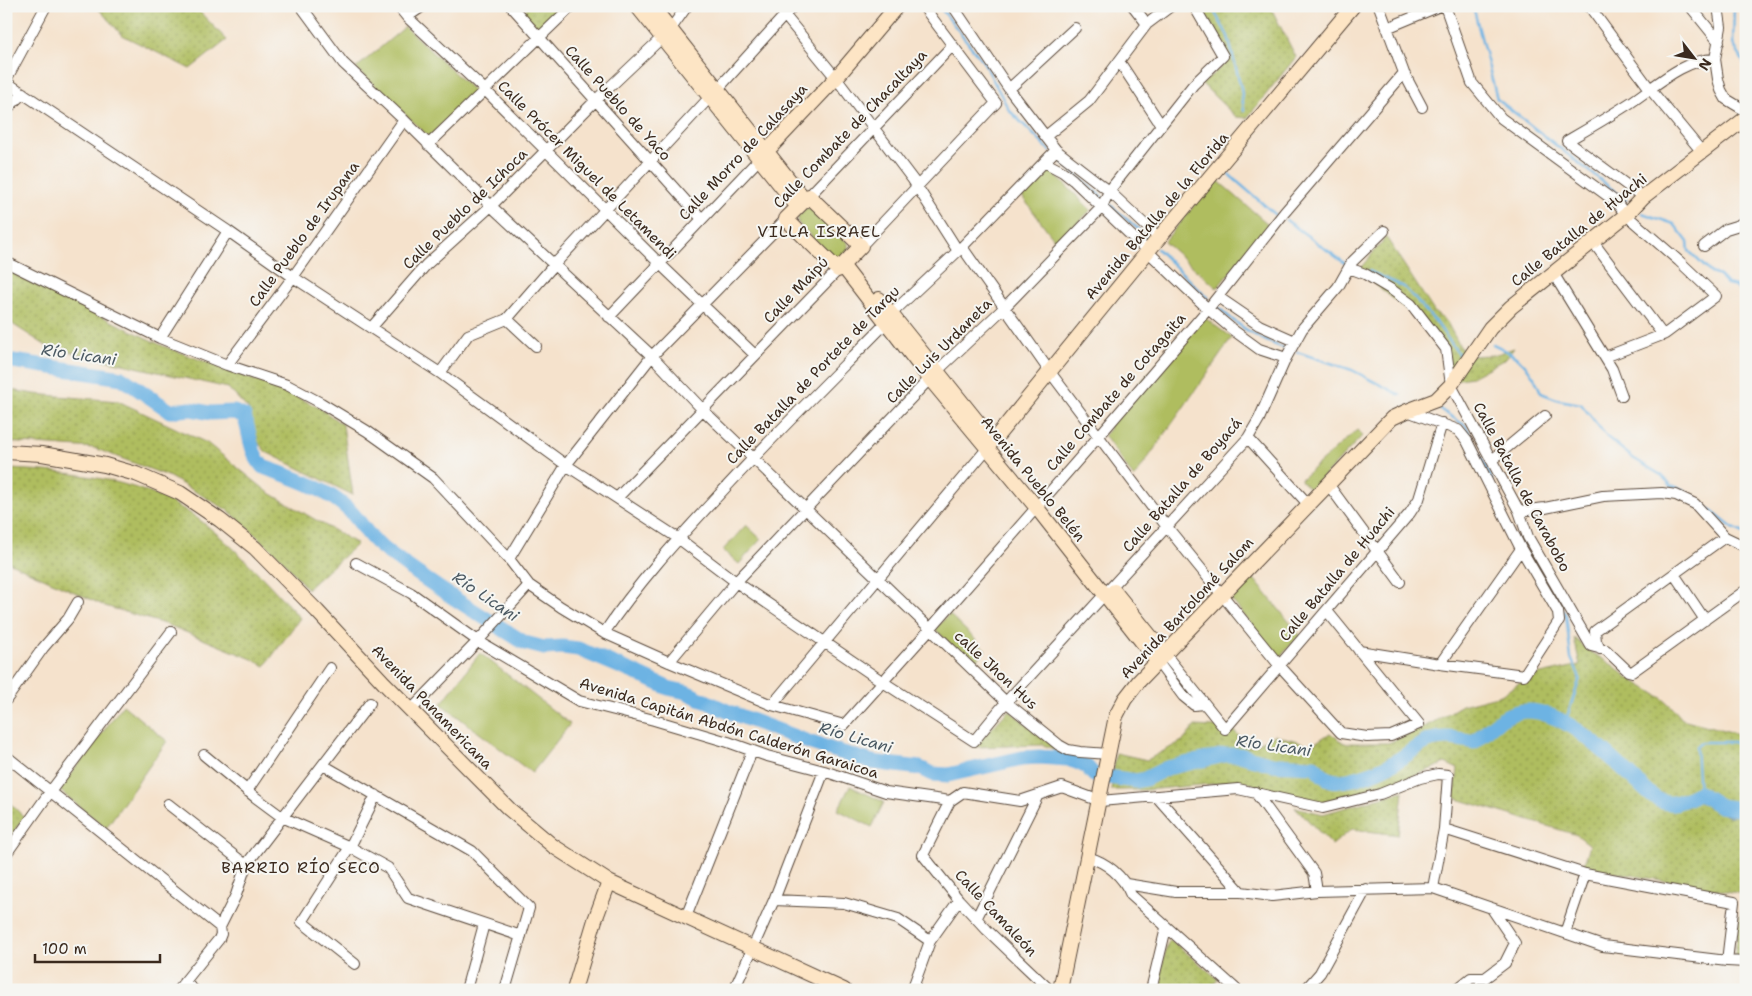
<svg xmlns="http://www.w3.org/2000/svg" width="1752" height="996" font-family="'Shantell Sans',sans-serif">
  <defs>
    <pattern id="grass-dots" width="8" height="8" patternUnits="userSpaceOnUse" patternTransform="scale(1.25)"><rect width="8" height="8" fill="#afbd5f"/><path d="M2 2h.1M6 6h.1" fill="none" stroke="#909a4e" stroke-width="1.8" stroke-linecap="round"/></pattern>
    <pattern id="water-ripples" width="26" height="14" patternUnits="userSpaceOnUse" patternTransform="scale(1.25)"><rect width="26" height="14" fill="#6db3e3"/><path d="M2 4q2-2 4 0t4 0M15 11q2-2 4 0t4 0" fill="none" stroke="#5b92b7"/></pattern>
  </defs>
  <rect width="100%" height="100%" fill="#f6f6f2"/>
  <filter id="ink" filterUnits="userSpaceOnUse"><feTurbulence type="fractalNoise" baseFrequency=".02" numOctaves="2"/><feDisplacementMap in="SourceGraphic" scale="10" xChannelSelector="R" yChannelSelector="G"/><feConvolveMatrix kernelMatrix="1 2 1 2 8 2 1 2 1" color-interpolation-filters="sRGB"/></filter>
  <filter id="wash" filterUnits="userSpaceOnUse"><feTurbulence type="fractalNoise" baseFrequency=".0096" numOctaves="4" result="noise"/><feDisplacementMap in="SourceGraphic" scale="20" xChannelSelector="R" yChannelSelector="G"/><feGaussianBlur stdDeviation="1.12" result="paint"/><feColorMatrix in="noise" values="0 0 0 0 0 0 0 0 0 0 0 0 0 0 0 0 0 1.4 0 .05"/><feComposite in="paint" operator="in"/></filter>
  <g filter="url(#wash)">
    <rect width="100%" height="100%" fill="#f5e2cc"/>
    <!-- grass -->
    <path fill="url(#grass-dots)" stroke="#75743e" d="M96,6H194L227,40L190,69L122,35Z
      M529,6H566L539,30L523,12Z
      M1200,6H1270L1296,57L1247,118L1236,117L1202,84L1229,60L1225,46Z
      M1386,237L1435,313L1447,322L1465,356L1494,355L1514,348L1505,359L1472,377L1447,381L1446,346L1408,311L1363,274L1357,272Z
      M6,270L163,346L284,391L320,408L343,425L353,495L266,452L257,441L248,409L228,388L48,347L6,320Z
      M6,389L34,394L118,401L207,443L268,492L357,544L307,589L281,558L229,511L168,476L94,448L6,442Z
      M6,469C74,471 150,480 205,524C240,552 270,585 300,618L265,666L252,659L168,625L105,606L6,561Z
      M1574,638L1588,650L1614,666L1629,678L1662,698L1672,707L1682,719L1746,736V803L1725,801L1707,791L1728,816L1746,815V963L1733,964L1744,894L1583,867L1590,845L1577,835L1454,798L1458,769L1445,763L1385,788L1327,803L1275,793L1244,781L1146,790H1111L1116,753L1147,760L1184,740L1195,726L1232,728L1242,740L1250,747L1275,735L1312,745L1330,733L1344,743H1388L1432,723L1462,705L1501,695L1528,677L1580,665Z
      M1009,710L1060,751L1043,745L974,747Z
      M1403,791L1398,835L1352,829L1332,845L1295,807L1323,814Z
      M6,799L24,817L6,842Z
      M1171,940L1218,979L1209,990H1156L1168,941Z"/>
    <!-- park -->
    <path fill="#afbd5f" stroke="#75743e" d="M405,27L475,92L429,137L356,68Z
      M1048,168L1091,210L1057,243L1020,194Z
      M1216,179L1269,225L1217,288L1164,242Z
      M806,208L814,209L848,243V250L844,255L833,258L798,223V216Z
      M1205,318L1232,338L1134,478L1104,435L1110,428L1104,422L1165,355Z
      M1357,430L1363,435L1311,490L1300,480Z
      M746,525L761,539L739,564L723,550Z
      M1250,574L1300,635L1279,658L1229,597Z
      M949,614L986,650L972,665L935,629Z
      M480,653L570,724L532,773L441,704Z
      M123,705L167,741L106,828L59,790Z
      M850,786L884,802L872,827L838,810Z"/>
    <!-- water -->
    <path fill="url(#water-ripples)" stroke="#546e80" d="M1707,791L1725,801L1746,803V815L1728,816L1689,797Z"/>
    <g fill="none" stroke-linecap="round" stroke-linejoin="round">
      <!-- stream -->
      <path stroke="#6db3e3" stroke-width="2.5" d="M939,6L984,63L1009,110L1050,151
        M1211,6L1228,36L1241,88L1244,111
        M1473,6L1497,99L1626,200
        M1734,6L1733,44L1746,66
        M1054,155L1102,197
        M1226,172L1276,215
        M1108,203L1137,228L1150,242
        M1642,213L1674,224L1688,242L1689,251L1711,273L1719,276L1727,284L1736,286L1746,300
        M1286,220L1346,264
        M1157,249L1208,298
        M1369,271L1404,287L1436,322L1460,356
        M1218,307C1238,326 1260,341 1287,349
        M1493,344C1517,355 1532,367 1541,393L1559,400L1581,404L1607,437L1633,458L1661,475L1671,485L1684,490L1697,500
        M1297,352L1352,370L1400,395
        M1438,408L1466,426L1492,480
        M1701,503L1733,528L1746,534
        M1560,606L1566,615L1571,658L1580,678L1565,723
        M1699,793L1696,747L1702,742H1733L1746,747"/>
      <!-- river -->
      <path stroke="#6db3e3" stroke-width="15" d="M6,361H13L122,378L170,411L191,409L210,413L234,412L244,416C251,435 249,451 263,467C295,478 326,488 350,511C361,522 368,537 380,546C426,582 476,612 525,643L544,648L563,647L578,649L638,674L668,688L686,692L727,711L811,743L872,762L920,768L933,774L948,775L1022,758L1039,757L1068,759L1079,763L1087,767L1094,775L1136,781L1145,779L1167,768L1225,755H1240L1272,764L1314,766C1318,769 1321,774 1325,777C1341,789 1380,770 1395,762C1407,756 1418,744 1431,740C1446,736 1460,739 1474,742C1487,731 1498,718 1514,713C1555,700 1609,755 1636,781C1646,791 1659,805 1674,803C1682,802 1692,796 1699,793L1720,806L1746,810"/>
    </g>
  </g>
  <g filter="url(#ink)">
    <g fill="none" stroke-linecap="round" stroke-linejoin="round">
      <defs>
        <path id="street" d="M301,6L343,63L404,120L491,206L652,356L702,409L1006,702L1059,745L1068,750L1080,752L1109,754
          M398,6L407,17L485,90L660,264L755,355
          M511,6L702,219
          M777,6L836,78L913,180L958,251
          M953,6L1009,89L1056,150L1109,191L1159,238
          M1133,6L1147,24
          M1379,6L1404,73L1422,107
          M1445,6L1472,83L1501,118L1616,202L1626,215L1679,261L1716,296L1665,334L1605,357
          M1589,6L1650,89L1702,152
          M1690,6L1719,42
          M1718,6L1721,27L1715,59L1718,79L1721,90L1726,99L1746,111
          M407,17L423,6
          M1387,28L1440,6
          M1119,61L1161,125
          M6,80L46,6
          M6,82L228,231L293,277L440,373L566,465L678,538L736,582L883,682L974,741L1006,702L1248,438L1259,419L1286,358L1302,329L1338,287L1352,262L1384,231
          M1009,89L1075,28
          M717,90L793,6
          M6,110L23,93
          M1046,136L1089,101L1147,24L1171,6
          M428,145L572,6
          M1046,163L1063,172L1073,180L1208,309L1233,330L1259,349L1286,358
          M809,196L952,46
          M1643,197L1567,141C1588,129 1610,116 1630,103C1656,86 1683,59 1715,59
          M1593,242L1663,335
          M861,246L996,103L923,6
          M1704,246L1726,229L1739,225L1746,220
          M962,247L1050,372L1167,527L1279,665L1341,733L1367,737L1391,736L1419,724L1327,611
          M6,262L160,338L227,365L287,385L321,403L367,431L433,478L509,559L529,585L561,607L604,633L669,662L772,705L844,725L930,629L1099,436L1208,309L1284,213L1404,73
          M1349,268L1365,274L1392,290L1411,304L1446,349L1451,385L1519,511L1528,537L1591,646L1606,650L1628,671L1632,672L1746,590
          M1553,273L1612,369L1622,396
          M1218,297L1259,325L1295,341
          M609,317L763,155
          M507,319L553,266L710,97
          M371,328L426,265L491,206L596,100L670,30L687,6
          M160,338L228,231
          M227,365L293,277L404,120
          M440,373L468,335L507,319L536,346
          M1248,438L1308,504
          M1492,460L1545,416
          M1328,484L1400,582
          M617,498L838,270
          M1519,511L1545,508L1603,496L1662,493L1676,495L1695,504L1725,537L1746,547
          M509,559L566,465L652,356L786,219
          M356,563L411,593L478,641L579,701L654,720L728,742L767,756L824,771L886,792L950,801
          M1674,574L1705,620
          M604,633C637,584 676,541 716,498C771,438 829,381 886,323L891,314L958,251L1056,150
          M1600,649L1596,641L1595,631L1725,537
          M1359,651L1440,664L1524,675L1559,621L1558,612L1521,549L1467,441L1458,430L1407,411
          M1164,653L1225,729L1410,513L1419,499L1442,423
          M1157,661L1183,696L1194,705L1204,704
          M669,662L736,582L937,371L1005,307L1102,207L1109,191L1193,85L1223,56L1194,6
          M1440,664L1521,549
          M6,700L43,648L68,619L78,602
          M772,705L991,444
          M411,710L478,641L529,585
          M204,755L255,797L282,817L350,847L388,868L408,898L521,936
          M6,756L220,927L221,934L219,939L178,990
          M323,765L472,851L529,908L505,990
          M247,791L330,668
          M1255,792L1314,873L1317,891
          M1156,796L1241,892
          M168,804L246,865
          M1444,829L1585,874L1734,902L1727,961
          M6,854L50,792L171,632
          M1087,857C1107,862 1123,876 1131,895L1237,990
          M1126,884L1176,892H1241L1272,896L1317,891L1433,888L1603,946L1727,961L1746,962
          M774,900L844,903L898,919L930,941
          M686,917L752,751
          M977,917L1038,795
          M220,927L236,895L246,865L370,703
          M1565,933L1585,874
          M355,964L302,922L350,847L376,795
          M184,982L194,990
          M466,990L484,924
          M734,990L774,900L824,771
          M912,990L930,941L959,900
          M1050,990L987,930L959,900L923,855L950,801L963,792L1020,801L1062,787L1100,801L1238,789L1323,808L1380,794L1420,778L1438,774L1448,775L1444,829L1433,888
          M1151,990L1166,928
          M1305,990L1320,973L1366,889
          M1456,990L1471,978H1485L1505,963L1515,943L1492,909"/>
        <path id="secondary" d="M637,6L798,207
          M652,6L805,200
          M767,151L836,78L897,6
          M809,196L861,246L838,270L786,219Z
          M842,265L930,379L1037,508L1157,661
          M879,299L985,431
          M993,441L1153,245L1353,6
          M6,452L42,454L105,465L136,474L180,493L220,520L255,548L317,611L384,683L509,809L553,846L609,882L844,990
          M1114,591L1164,653
          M574,990L595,920L609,882
          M1060,990L1116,716L1125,699L1139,681L1392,418L1407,411L1436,400L1451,385L1490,328L1511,307L1626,215L1643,197L1746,118"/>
      </defs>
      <!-- street casing -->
      <use href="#street" stroke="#574638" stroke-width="12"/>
      <!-- secondary casing -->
      <use href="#secondary" stroke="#574638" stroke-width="16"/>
      <!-- street -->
      <use href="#street" stroke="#fff" stroke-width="10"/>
      <!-- secondary -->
      <use href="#secondary" stroke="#fde5c5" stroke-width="14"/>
    </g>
  </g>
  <g text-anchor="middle" stroke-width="4" stroke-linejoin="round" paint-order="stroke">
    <!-- street labels -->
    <g font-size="15" fill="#3b2a1e" stroke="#f6f6f2">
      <text transform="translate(618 103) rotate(48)" y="5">Calle Pueblo de Yaco</text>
      <text transform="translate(850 129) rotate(-46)" y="5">Calle Combate de Chacaltaya</text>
      <text transform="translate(743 152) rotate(-47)" y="5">Calle Morro de Calasaya</text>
      <text transform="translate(587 170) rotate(45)" y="5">Calle Prócer Miguel de Letamendi</text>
      <text transform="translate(465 209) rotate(-44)" y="5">Calle Pueblo de Ichoca</text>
      <text transform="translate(1157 216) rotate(-50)" y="5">Avenida Batalla de la Florida</text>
      <text transform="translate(1579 230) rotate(-39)" y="5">Calle Batalla de Huachi</text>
      <text transform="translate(304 234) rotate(-54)" y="5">Calle Pueblo de Irupana</text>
      <text transform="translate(796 290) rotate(-46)" y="5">Calle Maipú</text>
      <text transform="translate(939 351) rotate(-45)" y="5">Calle Luis Urdaneta</text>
      <text transform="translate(813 375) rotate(-46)" y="5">Calle Batalla de Portete de Tarqu</text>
      <text transform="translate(1116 392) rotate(-49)" y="5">Calle Combate de Cotagaita</text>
      <text transform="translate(1033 479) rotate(51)" y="5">Avenida Pueblo Belén</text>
      <text transform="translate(1182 485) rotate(-49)" y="5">Calle Batalla de Boyacá</text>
      <text transform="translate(1522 487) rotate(62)" y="5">Calle Batalla de Carabobo</text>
      <text transform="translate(1337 574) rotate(-50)" y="5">Calle Batalla de Huachi</text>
      <text transform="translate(1187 608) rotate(-47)" y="5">Avenida Bartolomé Salom</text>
      <text transform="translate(996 670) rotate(43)" y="5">calle Jhon Hus</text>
      <text transform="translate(432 707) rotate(46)" y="5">Avenida Panamericana</text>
      <text transform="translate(729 728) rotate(17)" y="5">Avenida Capitán Abdón Calderón Garaicoa</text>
      <text transform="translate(996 913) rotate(47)" y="5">Calle Camaleón</text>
    </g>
    <!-- neighbourhood labels -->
    <g font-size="16" letter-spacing="1" fill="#3b2a1e" stroke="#f6f6f2">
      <text x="819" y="237">VILLA ISRAEL</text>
      <text x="301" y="873">BARRIO RÍO SECO</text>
    </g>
    <!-- water labels -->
    <g font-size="16" font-style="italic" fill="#4c5a63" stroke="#f6f6f2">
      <text transform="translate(79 354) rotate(8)" y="6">Río Licani</text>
      <text transform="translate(486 596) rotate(34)" y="6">Río Licani</text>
      <text transform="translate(856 737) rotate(16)" y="6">Río Licani</text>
      <text transform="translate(1274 745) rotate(8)" y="6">Río Licani</text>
    </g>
  </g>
  <!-- margin -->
  <rect width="1752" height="996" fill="none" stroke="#f6f6f2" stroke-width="25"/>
  <!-- north arrow -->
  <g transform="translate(1694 58) rotate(121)" stroke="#f6f6f2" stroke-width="4" paint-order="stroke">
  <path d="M0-4L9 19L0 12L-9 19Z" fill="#3b2a1e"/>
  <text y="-8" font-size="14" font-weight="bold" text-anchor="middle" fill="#3b2a1e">N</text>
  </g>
  <!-- scale -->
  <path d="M35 954v8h125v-8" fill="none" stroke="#3b2a1e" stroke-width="2.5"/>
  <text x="42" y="954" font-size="15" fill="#3b2a1e" stroke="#f6f6f2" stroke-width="4" paint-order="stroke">100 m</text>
</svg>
